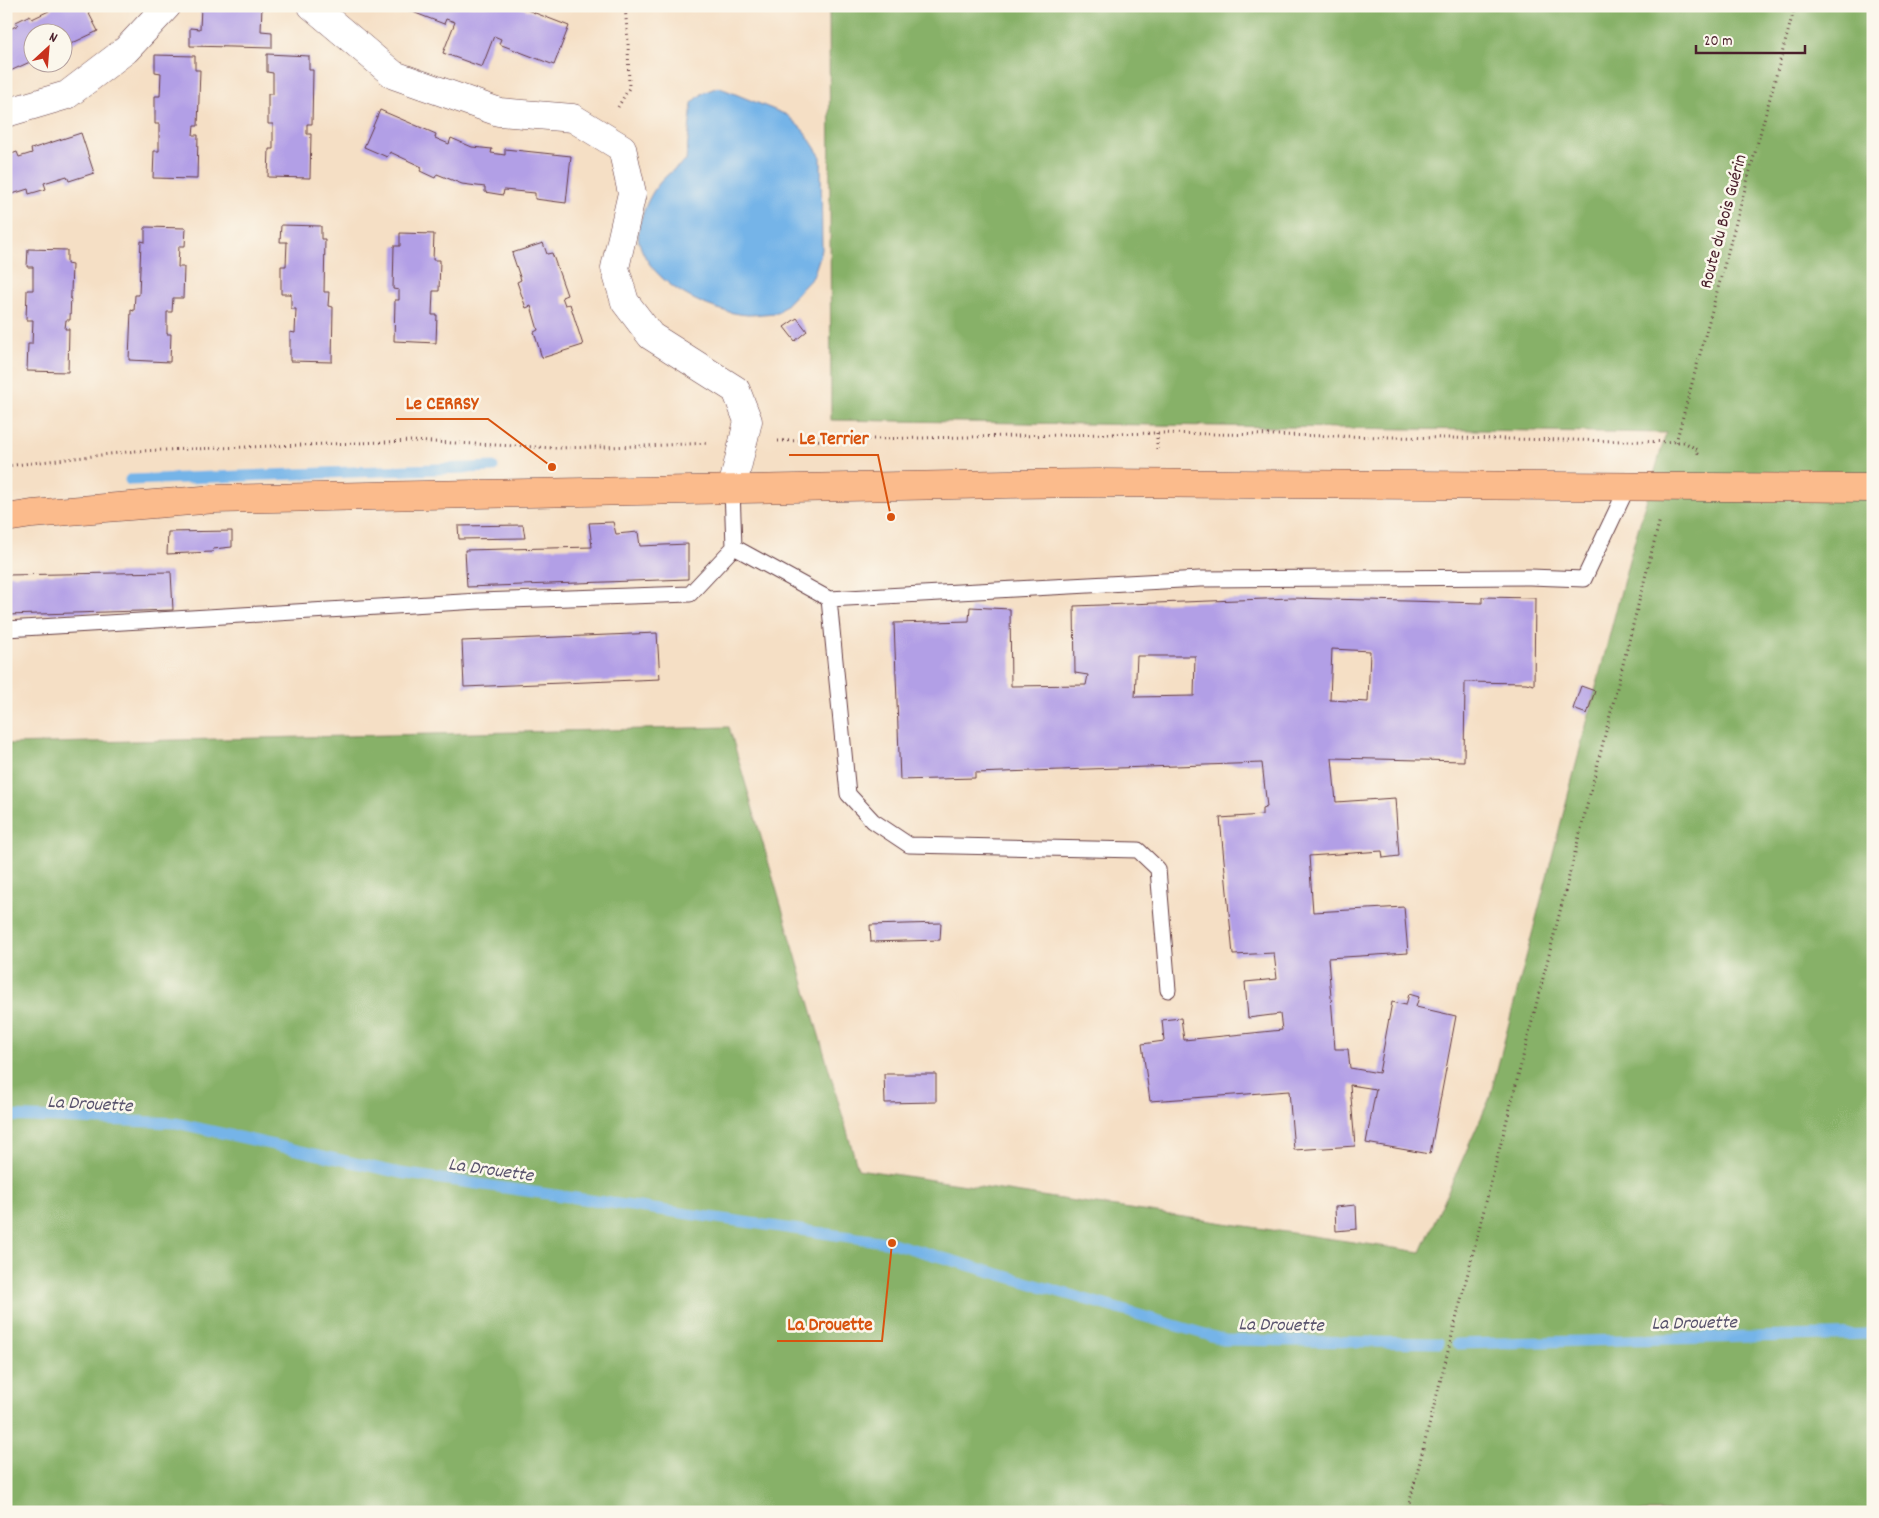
<svg xmlns="http://www.w3.org/2000/svg" width="1879" height="1518" font-family="Dekko,sans-serif">
  <rect width="100%" height="100%" fill="#fbf7ec"/>
  <filter id="ink" filterUnits="userSpaceOnUse"><feTurbulence type="fractalNoise" baseFrequency=".02" numOctaves="2"/><feDisplacementMap in="SourceGraphic" scale="10" xChannelSelector="R" yChannelSelector="G"/><feConvolveMatrix kernelMatrix="1 2 1 2 8 2 1 2 1" color-interpolation-filters="sRGB"/></filter>
  <filter id="wash" filterUnits="userSpaceOnUse"><feTurbulence type="fractalNoise" baseFrequency=".0096" numOctaves="4" result="noise"/><feDisplacementMap in="SourceGraphic" scale="20" xChannelSelector="R" yChannelSelector="G"/><feGaussianBlur stdDeviation="1.12" result="paint"/><feColorMatrix in="noise" values="0 0 0 0 0 0 0 0 0 0 0 0 0 0 0 0 0 1.4 0 .05"/><feComposite in="paint" operator="in"/></filter>
  <g filter="url(#wash)">
    <rect width="100%" height="100%" fill="#f5dfc5"/>
    <!-- forest -->
    <path fill="#87b168" stroke="#68684a" d="M829,6H1873V1512H6V744L729,727L858,1169L1421,1252L1489,1100L1629,560L1666,433L831,420Z"/>
    <!-- water -->
    <path fill="#74b4e8" stroke="#5f6a8a" d="M718,87L787,115L804,131L821,157L822,250L813,277L778,313C768,313 758,315 748,315C708,312 650,284 639,242C637,234 639,224 642,216C652,188 662,177 686,161L692,103L703,93Z"/>
    <g fill="none" stroke-linecap="round" stroke-linejoin="round">
      <!-- stream -->
      <path stroke="#74b4e8" stroke-width="11" d="M130,480L493,467
        M6,1116L176,1123L400,1173L892,1243L1225,1340L1439,1343
        M1457,1344L1873,1334"/>
    </g>
    <g id="blocks">
      <!-- building -->
      <path fill="#b29fe6" fill-rule="evenodd" d="M51,6H85L98,31L62,48V32H32V61L6,73V31L18,25L16,22L30,15L32,19L53,9Z
        M201,6H262L261,31L272,32V48L190,46V28L200,29Z
        M397,6H517L569,26L554,65L499,44L501,39L494,36L482,67L443,53L455,22L446,19L444,24Z
        M267,54L309,56V70H313L312,124H307V134H311L310,178L268,177L269,149H273V124H268V94H273V73L267,72Z
        M155,55L195,56V70H200L198,126H194L193,135H198L197,179L153,178L154,151H159V124H155V96H160L161,73L155,72Z
        M380,110L436,134L435,138L449,144L451,138L472,147L492,149L491,153L505,155V149L571,156L566,203L535,199V193L504,190L503,195L485,192V187L462,184L437,174L435,178L420,171L422,167L390,152L387,157L364,147Z
        M81,133L94,173L69,181L67,176L44,183L46,189L29,194L28,189L6,196V156L17,152L19,157L32,153L31,149Z
        M281,225L321,226V239H325L324,292H329L328,306L333,307L332,362L290,361V332L295,333L296,309H291V294H281V266H286L287,242H280Z
        M145,227L186,228L185,246H179L178,267H184L183,298H173L172,312H167V334H171L170,362L129,360L131,310L134,311L135,295H139L141,241L145,242Z
        M400,233L434,234L433,260H440L439,291H433L432,315H437L436,343L394,341L395,300H399V290L393,289L394,246H400Z
        M543,243L547,254L552,253L567,295L562,297L565,305L570,304L583,345L542,358L534,332L538,330L531,306L526,308L517,282L521,280L512,253Z
        M28,249L67,250V264L72,265L70,320H66L65,329H69L68,372L27,371L28,344H32L33,320H26L27,290H33V267H27Z
        M797,318L807,331L795,341L784,327Z
        M613,522L616,534L638,532L640,546L688,544V579L467,587L465,550L592,547L589,523Z
        M523,525L525,538L459,539L458,526Z
        M232,531V547L213,549L212,552L167,554L168,532Z
        M171,572L173,610L6,615V575Z
        M1482,597L1535,598L1534,685L1526,683L1465,682L1464,761L1332,758L1336,802L1395,798L1399,856L1383,858L1382,851L1309,856L1313,912L1404,907L1408,953L1328,958L1335,1049H1348L1350,1068L1379,1073L1392,1002L1406,1005L1409,994L1419,997L1416,1007L1456,1016L1430,1154L1366,1143L1376,1089L1350,1085L1355,1146L1294,1150L1289,1091L1150,1101L1142,1044L1164,1041L1162,1020L1181,1018L1184,1040L1282,1030L1280,1014L1248,1018L1245,982L1277,979L1274,953L1233,955L1220,818L1262,815V809L1267,807L1262,763L975,773V778L900,780L894,623L969,621L970,607L1010,609L1011,686L1086,685L1088,675L1075,673L1074,606L1292,598L1482,603ZM1332,649L1370,651L1368,702L1330,700ZM1137,656H1195L1194,696L1135,697Z
        M657,633L660,679L464,687L462,641Z
        M1581,686L1595,691L1587,714L1573,709Z
        M941,923L940,940L871,942L870,925Z
        M884,1074H936V1102L885,1103Z
        M1356,1205L1357,1229L1336,1231L1335,1207Z"/>
    </g>
  </g>
  <g filter="url(#ink)">
    <use href="#blocks" fill-opacity="0" stroke="#643c42" stroke-width="1"/>
    <g fill="none" stroke-linecap="round" stroke-linejoin="round">
      <defs>
        <path id="service" d="M734,547L829,599L1200,579L1530,577L1584,579L1628,486
          M829,599L848,794L873,821L909,845L1138,850L1158,869L1168,990
          M6,629L479,601L690,594L734,547L732,489"/>
        <path id="minor" d="M312,6L394,75L499,112L573,118L622,148L632,193L615,268L625,302L651,336L736,390L748,421L732,489
          M6,113L67,95L126,50L167,6"/>
        <path id="primary" d="M6,518L32,514L215,499L1005,484L1098,483L1873,488"/>
      </defs>
      <!-- service casing -->
      <use href="#service" stroke="#643c42" stroke-width="17"/>
      <!-- minor casing -->
      <use href="#minor" stroke="#643c42" stroke-width="29"/>
      <!-- primary casing -->
      <use href="#primary" stroke="#643c42" stroke-width="29"/>
      <!-- path -->
      <path stroke="#643c42" stroke-width="3" stroke-dasharray="1 4" stroke-linecap="butt" d="M618,107L629,88L628,42L625,6
        M1157,433V450
        M778,441L1157,433L1684,442L1698,450V454
        M1676,442L1795,6
        M6,466L136,451L412,441L557,448L644,446L709,443
        M1407,1512L1660,519"/>
      <!-- service -->
      <use href="#service" stroke="#fff" stroke-width="15"/>
      <!-- minor -->
      <use href="#minor" stroke="#fff" stroke-width="28"/>
      <!-- primary -->
      <use href="#primary" stroke="#fbbb8c" stroke-width="28"/>
    </g>
  </g>
  <g text-anchor="middle" stroke-width="5" stroke-linejoin="round" paint-order="stroke">
    <!-- street labels -->
    <g font-size="18" fill="#4a1f2b" stroke="#fbf7ec">
      <text transform="translate(1722 221) rotate(-75)" y="6">Route du Bois Guérin</text>
    </g>
    <!-- water labels -->
    <g font-size="19" font-style="italic" fill="#59536d" stroke="#fbf7ec">
      <text transform="translate(90 1102) rotate(3)" y="7">La Drouette</text>
      <text transform="translate(491 1168) rotate(8)" y="7">La Drouette</text>
      <text transform="translate(1694 1321) rotate(-1)" y="7">La Drouette</text>
      <text transform="translate(1281 1323) rotate(1)" y="7">La Drouette</text>
    </g>
  </g>
  <!-- callouts -->
  <path fill="none" stroke="#d8530f" stroke-width="2" d="M552 467L488 419H396M891 517L878 455H789M892 1243L882 1341H777"/>
  <g fill="#d8530f" stroke="#fbf7ec" stroke-width="2">
    <circle cx="552" cy="467" r="5"/>
    <circle cx="891" cy="517" r="5"/>
    <circle cx="892" cy="1243" r="5"/>
  </g>
  <g font-size="19" text-anchor="middle" font-weight="bold" fill="#d8530f" stroke="#fbf7ec" stroke-width="5" stroke-linejoin="round" paint-order="stroke">
    <text x="442" y="409">Le CERRSY</text>
    <text x="834" y="444">Le Terrier</text>
    <text x="830" y="1330">La Drouette</text>
  </g>
  <!-- margin -->
  <rect width="1879" height="1518" fill="none" stroke="#fbf7ec" stroke-width="25"/>
  <!-- north arrow -->
  <g transform="translate(48 48) rotate(26)"><circle r="24" fill="#fbf7ec" stroke="#b4a19f"/>
  <path d="M0-4L9 19L0 12L-9 19Z" fill="#c8321e"/>
  <text y="-8" font-size="14" font-weight="bold" text-anchor="middle" fill="#4a1f2b">N</text>
  </g>
  <!-- scale -->
  <path d="M1696 45v8h109v-8" fill="none" stroke="#4a1f2b" stroke-width="2.5"/>
  <text x="1704" y="45" font-size="15" fill="#4a1f2b" stroke="#fbf7ec" stroke-width="4" paint-order="stroke">20 m</text>
</svg>
